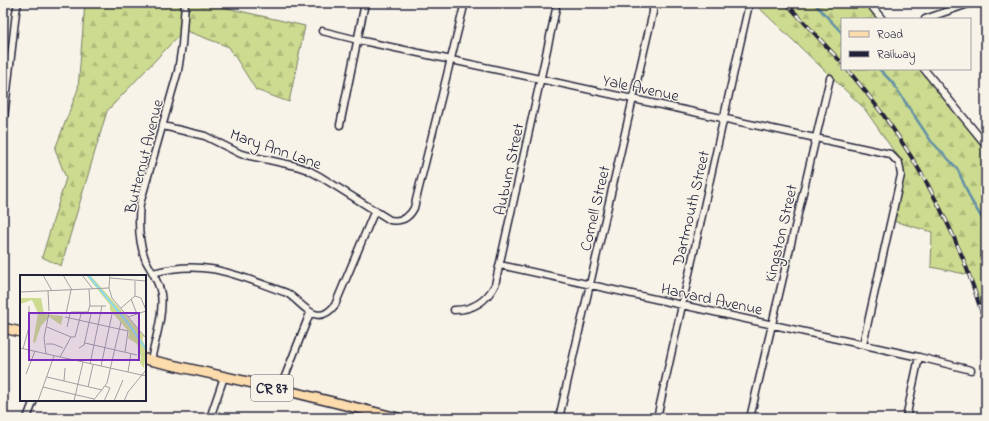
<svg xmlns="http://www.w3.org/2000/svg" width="989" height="421" font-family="'Indie Flower',sans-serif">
  <defs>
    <pattern id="forest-firs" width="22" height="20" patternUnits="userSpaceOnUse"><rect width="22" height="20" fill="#ccdb8f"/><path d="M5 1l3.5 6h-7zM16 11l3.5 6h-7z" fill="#afbc7c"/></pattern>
  </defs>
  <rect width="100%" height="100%" fill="#f7f3e8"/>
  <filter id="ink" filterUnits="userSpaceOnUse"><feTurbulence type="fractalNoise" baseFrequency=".025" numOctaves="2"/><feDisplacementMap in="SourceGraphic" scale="8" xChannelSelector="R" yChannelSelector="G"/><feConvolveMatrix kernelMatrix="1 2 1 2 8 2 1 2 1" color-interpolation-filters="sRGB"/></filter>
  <g filter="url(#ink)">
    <!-- forest -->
    <path fill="url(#forest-firs)" stroke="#777e65" d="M85,3H137L138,8L163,3H205L305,26L289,102L256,90L229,47L184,30L107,111L61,266L42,257L66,178L55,149L78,89Z
      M754,3H865L878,19H842V69H920L986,147V326L970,275L931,267L932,232L890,220L902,163L864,108Z"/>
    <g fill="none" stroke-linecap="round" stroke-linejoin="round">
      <!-- stream -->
      <path stroke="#6390a7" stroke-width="2.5" d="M814,3L842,33
        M879,69L892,82L931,141L957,168L971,200L986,225"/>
      <defs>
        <path id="minor" d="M869,3L882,19
          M925,19L971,3
          M322,31L358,40L890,154L899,163L901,175L863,344
          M924,69L986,145
          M340,125L365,3
          M163,126L205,136L241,154L296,166L308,170L321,177L390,220C401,222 409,218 414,208L464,6
          M3,127L16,12L18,3
          M500,265L919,357L971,370
          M153,273C206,258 238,276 287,293C303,303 316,329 335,305L375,210
          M454,310C473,310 486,302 495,285L556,9
          M151,360C155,341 164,313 161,294C159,282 152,272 146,261C138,242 138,223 140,204L178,71L182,45L185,3
          M280,389L310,313
          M27,418L34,400
          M210,418L224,377
          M559,418L653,12V3
          M657,418L749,4
          M750,418L830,78
          M906,418L919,357"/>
        <path id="primary" d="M3,328L21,332
          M145,359L280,389L398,418"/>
      </defs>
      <!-- minor casing -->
      <use href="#minor" stroke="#22223b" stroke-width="9"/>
      <!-- primary casing -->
      <use href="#primary" stroke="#22223b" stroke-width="12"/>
      <!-- minor -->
      <use href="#minor" stroke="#f7f3e8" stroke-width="6"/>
      <!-- primary -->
      <use href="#primary" stroke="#fcdcac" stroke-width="9"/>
      <defs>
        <path id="rail" d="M786,3L842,63
          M847,69C895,125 934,188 962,256C971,278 978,302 986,325"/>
      </defs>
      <!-- rail casing -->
      <use href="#rail" stroke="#22223b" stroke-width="4"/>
      <!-- rail -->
      <use href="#rail" stroke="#f7f3e8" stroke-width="2.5" stroke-dasharray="8" stroke-linecap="butt"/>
    </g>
  </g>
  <g text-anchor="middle" stroke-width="3" stroke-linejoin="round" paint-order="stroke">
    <!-- shield labels -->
    <rect fill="#f7f3e8" stroke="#62616f" stroke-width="1" x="251" y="375" width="42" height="26" rx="3"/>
    <g font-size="15" font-weight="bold" fill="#22223b">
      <text x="272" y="393">CR 87</text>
    </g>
    <!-- street labels -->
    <g font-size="16" fill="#22223b" stroke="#f7f3e8">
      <text transform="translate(641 87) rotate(12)" y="6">Yale Avenue</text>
      <text transform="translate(276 148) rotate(19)" y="6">Mary Ann Lane</text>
      <text transform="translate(143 156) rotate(-76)" y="6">Butternut Avenue</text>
      <text transform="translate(508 169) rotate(-78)" y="6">Auburn Street</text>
      <text transform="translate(594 208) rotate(-77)" y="6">Cornell Street</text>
      <text transform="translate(690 208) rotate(-77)" y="6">Dartmouth Street</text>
      <text transform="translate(780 233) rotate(-77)" y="6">Kingston Street</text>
      <text transform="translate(712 298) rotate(12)" y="6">Harvard Avenue</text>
    </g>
  </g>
  <!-- overview -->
  <g transform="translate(20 275)">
    <rect width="126" height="126" fill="#f7f3e8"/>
    <path d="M66,0H70L124,61L122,64L126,73L124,93L120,88L121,82L117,69L108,63L109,57L90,35V30ZM1,23H21L24,39L43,41L41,50L29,42L21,51L15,68L13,67L18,38L12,25L0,29Z" fill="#ccdb8f"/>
    <path fill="none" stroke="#8fd9ef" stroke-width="2" d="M68,0L108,48L126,74"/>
    <path fill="none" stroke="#a29fa3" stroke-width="1" d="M23,0L32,16M43,0L52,15M62,0L73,14M90,0L89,13L92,23L126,63M90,3L126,6M69,14L70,31H86M28,16L29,36M0,17L89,13M115,21L121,23L126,35M111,24L117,39M101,33L115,21V6M51,37H68L70,30M46,39L51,15M45,42L108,56L105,77M108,42L126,36M27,52L51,62M47,52L50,39M51,62H55L61,39M65,68L117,80M26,69H33L43,73M0,73L126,101M59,73L64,70L71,39M3,74L9,52V31M26,79L24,63L29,38M40,82L51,62M70,89L82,31M81,91L92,39M108,97L111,78M6,99L15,76M27,102L82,115M44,106L45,93M23,112L74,124M68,112L73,90M18,126L34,81M54,126L63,87M73,126L87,108L101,47M84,126L90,113L85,111M94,126L103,105M104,126L108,117L126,95"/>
    <path fill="#7b2cbf" fill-opacity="0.15" stroke="#7b2cbf" stroke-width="2" d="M9,38H119V85H9Z"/>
    <rect width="126" height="126" fill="none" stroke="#22223b" stroke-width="2"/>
  </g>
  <!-- margin -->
  <rect width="989" height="421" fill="none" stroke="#f7f3e8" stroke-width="16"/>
  <rect x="8" y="8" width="973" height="405" fill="none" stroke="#22223b" stroke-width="1.5" filter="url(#ink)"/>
  <!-- legend -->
  <rect x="841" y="18" width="130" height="52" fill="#f7f3e8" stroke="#a29fa3"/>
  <rect x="849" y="31" width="20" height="6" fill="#fcdcac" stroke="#a29fa3"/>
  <text x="877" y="38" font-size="12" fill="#22223b">Road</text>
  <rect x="849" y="51" width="20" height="6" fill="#22223b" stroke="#a29fa3"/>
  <text x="877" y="58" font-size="12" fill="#22223b">Railway</text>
</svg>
